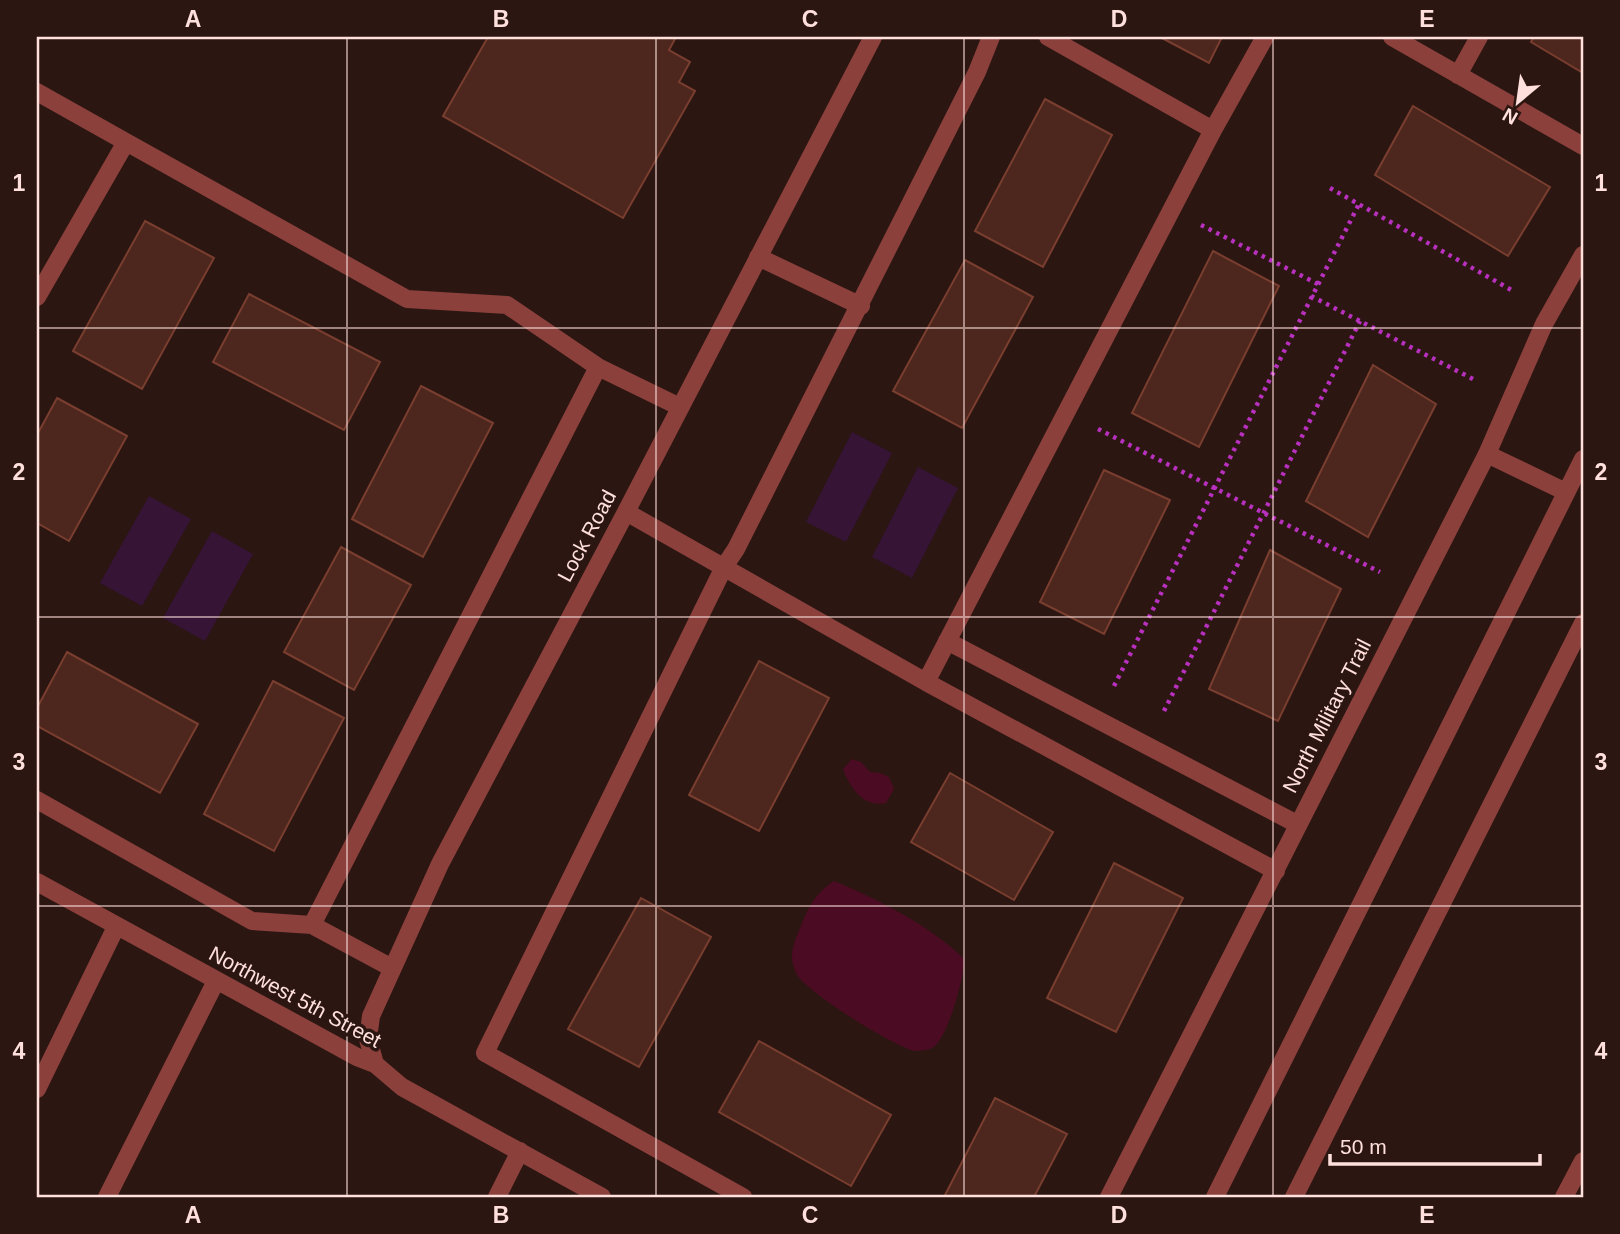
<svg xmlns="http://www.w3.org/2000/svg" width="1620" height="1234" font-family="Helvetica,sans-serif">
  <rect width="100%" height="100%" fill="#2c1611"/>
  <!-- green -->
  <path fill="#351436" d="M852,432L892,453L846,542L806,522Z
    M918,467L958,488L912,578L872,557Z
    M149,496L191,519L142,606L100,583Z
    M212,531L253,554L205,641L163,618Z"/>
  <!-- water -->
  <path fill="#4b0b22" d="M852,759L861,762L870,772L880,773L889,777L894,789L886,803C864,808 850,788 843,769Z
    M834,881C876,898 931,926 964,959C965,976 947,1041 932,1048C929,1050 920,1051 916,1051C897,1049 804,991 796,973C787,954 795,941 802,923C809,905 818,891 834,881Z"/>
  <!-- building -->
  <path fill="#4d271d" stroke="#793e2f" stroke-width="2" d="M488,37H676L669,50L690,62L679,82L695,91L623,218L443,116Z
    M1160,37H1222L1209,63Z
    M1534,37H1583V73L1531,42Z
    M1045,99L1112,135L1043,267L975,231Z
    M1413,106L1550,187L1508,256L1375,175Z
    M145,221L214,258L142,389L73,351Z
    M1213,251L1279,286L1199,447L1132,413Z
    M965,260L1033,297L962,428L893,391Z
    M249,294L380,362L344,430L213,362Z
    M1373,365L1436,404L1368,537L1306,501Z
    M421,386L493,423L423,557L352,519Z
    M57,398L127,436L69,541L37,523V435Z
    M1104,470L1170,500L1104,634L1040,602Z
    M341,547L411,585L354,690L284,652Z
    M1270,550L1341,589L1278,721L1209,689Z
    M67,652L198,724L160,793L37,726V708Z
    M759,661L829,698L759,831L689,795Z
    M273,681L344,718L274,851L204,814Z
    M950,773L1053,832L1014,900L911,842Z
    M1114,863L1183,898L1116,1032L1047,998Z
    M641,898L711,937L639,1067L568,1029Z
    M759,1041L891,1115L851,1186L719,1112Z
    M995,1098L1067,1134L1034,1197H944Z"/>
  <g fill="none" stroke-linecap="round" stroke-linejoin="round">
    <!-- path -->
    <path stroke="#b730be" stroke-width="4.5" stroke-dasharray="3.5 5" stroke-linecap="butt" d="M1330,188L1515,292
      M1201,225L1318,284
      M1311,296L1473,379
      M1098,429L1380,572
      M1114,686L1359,204
      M1164,711L1360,321"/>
    <!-- minor -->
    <path stroke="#8b403c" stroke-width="18" d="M1048,37L1213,130L1265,37
      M1392,37L1583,146
      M1458,75L1479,37
      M37,92L126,142
      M758,257L861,306
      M37,297L126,142L407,299L507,305L598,367
      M1487,454L1566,492
      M626,512L926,682L1213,130
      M947,641L1297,824
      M926,682L1276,871
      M37,800L252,921L312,925
      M37,882L357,1057L375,1064L402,1087L602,1197
      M392,968L312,925L598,367L680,407
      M375,1064L368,1039L371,1016L440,864L626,512L873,37
      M37,1089L116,927
      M107,1197L216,981
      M497,1197L520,1151
      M743,1197L485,1053L724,567L736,549L977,72L991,37
      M1109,1197L1487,454L1544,324L1583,255
      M1215,1197L1583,459
      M1294,1197L1583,623
      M1564,1197L1583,1161"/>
  </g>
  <!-- grid -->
  <path fill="none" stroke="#ffe0dc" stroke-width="2" stroke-opacity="0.55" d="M347,37V1197M656,37V1197M964,37V1197M1273,37V1197M37,328H1583M37,617H1583M37,906H1583"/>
  <g text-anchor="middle" stroke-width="7" stroke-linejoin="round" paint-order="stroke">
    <!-- street labels -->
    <g font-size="21" fill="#ffe0dc" stroke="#2c1611">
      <text transform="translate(587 536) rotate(-62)" y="7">Lock Road</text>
      <text transform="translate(1327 716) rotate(-63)" y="7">North Military Trail</text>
      <text transform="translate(295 997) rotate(28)" y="7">Northwest 5th Street</text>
    </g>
  </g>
  <!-- border -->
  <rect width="1620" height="1234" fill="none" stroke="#2c1611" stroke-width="77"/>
  <!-- north arrow -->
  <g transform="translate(1518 102) rotate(209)" stroke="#2c1611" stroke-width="5" paint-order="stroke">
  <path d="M0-5L12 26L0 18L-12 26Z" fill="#ffe0dc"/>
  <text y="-10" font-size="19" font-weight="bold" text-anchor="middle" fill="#ffe0dc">N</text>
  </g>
  <!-- scale -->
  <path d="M1330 1154v10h210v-10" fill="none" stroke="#ffe0dc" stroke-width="3.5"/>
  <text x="1340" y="1154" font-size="21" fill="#ffe0dc" stroke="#2c1611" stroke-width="5" paint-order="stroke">50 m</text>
  <rect x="38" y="38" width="1544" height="1158" fill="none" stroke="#ffe0dc" stroke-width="2.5"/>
  <g font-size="23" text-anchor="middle" font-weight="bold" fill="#ffe0dc">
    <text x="193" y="27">A</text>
    <text x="501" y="27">B</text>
    <text x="810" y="27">C</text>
    <text x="1119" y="27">D</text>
    <text x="1427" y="27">E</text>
    <text x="19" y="191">1</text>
    <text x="1601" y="191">1</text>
    <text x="19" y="480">2</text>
    <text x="1601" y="480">2</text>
    <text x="19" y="770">3</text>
    <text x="1601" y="770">3</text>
    <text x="19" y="1059">4</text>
    <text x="1601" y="1059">4</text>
    <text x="193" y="1223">A</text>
    <text x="501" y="1223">B</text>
    <text x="810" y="1223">C</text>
    <text x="1119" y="1223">D</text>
    <text x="1427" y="1223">E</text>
  </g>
</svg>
